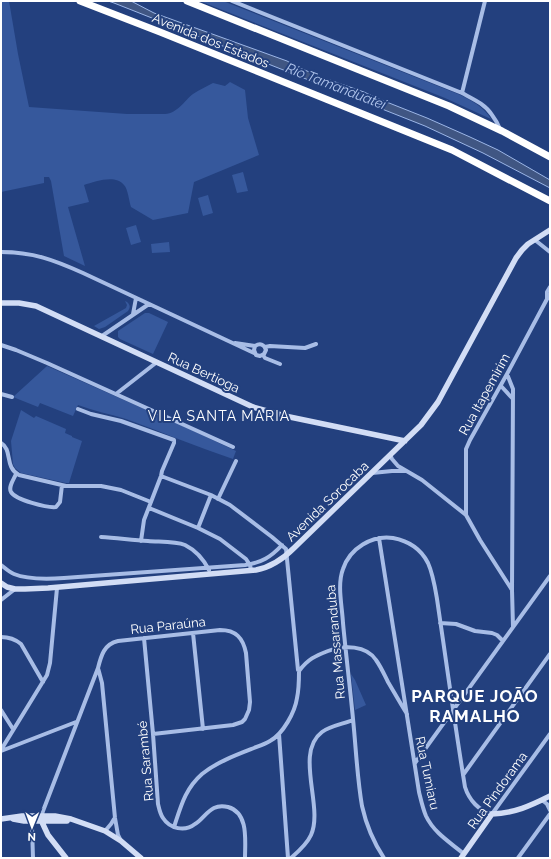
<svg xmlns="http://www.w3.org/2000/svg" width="551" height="859" font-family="Raleway,sans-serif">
  <rect width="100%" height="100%" fill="#23407e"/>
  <!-- green -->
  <path fill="#36589c" d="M1,1H9L18,54L29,107L127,114H165C178,113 184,101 193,94C199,90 207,86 213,83L225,86L230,82L245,90L248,118L259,155L194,182L188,213L153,220L131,207C129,201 128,189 124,185C115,174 95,182 84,185L89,202L68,207L85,266L64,256L51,181L49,177H44V183L1,192Z
    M200,1H223L458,94C471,100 484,107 491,119L445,98Z
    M243,172L248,191L237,193L232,175Z
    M208,195L213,213L203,216L198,198Z
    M136,225L141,242L131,245L126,228Z
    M169,242L170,252L152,253L151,244Z
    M125,301C130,303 131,307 128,311L105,327L99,329L94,326L126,308L127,305Z
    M145,313H149L168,322L153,354L120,339L118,337V331Z
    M47,366L183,426L236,451L233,459C197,447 162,432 126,419C110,414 94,411 78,405L73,416L40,403L38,407L13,397Z
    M21,410L34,418L36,416L66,429L65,433L72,436V437L82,441L69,483H66L21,473L15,468L13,464L11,441Z
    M351,674L355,680L366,705L355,710Z"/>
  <!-- water -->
  <path fill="#405683" stroke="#9cb6e7" d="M108,1H131L154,13L287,61L300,68L321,77L364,92L379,99L427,118L470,137L498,150L550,180V188L483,153L425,126L114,3Z"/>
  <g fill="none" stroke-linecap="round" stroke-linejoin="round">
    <!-- street -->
    <path stroke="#a8bde6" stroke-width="4" d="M232,1L462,93C473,99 485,104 492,115C495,119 498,124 500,129
      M462,93L485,1
      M535,240L550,252
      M1,252C33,252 54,260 83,273L254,353
      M547,299V292L550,287
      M133,314L136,298
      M102,336L149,304
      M235,343L255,346C260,343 264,344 266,350L264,354L260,356L256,355L254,350L255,346
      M1,345L16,350L47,363L233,447
      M265,347L270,346L305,348L316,344
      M263,355L265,358L280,364
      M507,374L513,389L512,590L513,627
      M501,386L512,398
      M1,394L12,397
      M116,394L157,362
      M78,409L91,414L121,421L174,440V443L162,471L161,476L144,520L141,541
      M1,443C13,450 4,467 19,475L66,486H101L121,490L151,502
      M390,455L392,459L398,466L422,480L466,515
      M372,473L392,471H405
      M16,474C14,479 8,487 11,492C15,500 48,508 56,507L60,502L62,485
      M161,476L211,495L230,505L272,537L286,549L298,670
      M218,499L236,461
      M149,508L198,528L220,539L246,559L250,565L251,570
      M198,528L211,495
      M101,537C117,538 132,540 148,541C159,542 175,541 185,545C195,550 204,560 209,570
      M379,538L419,792C421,800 423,809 426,816C434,833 451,843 464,854
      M1,565C5,568 9,572 14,574C28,580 49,579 64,578L245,565C261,563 271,557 282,545
      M512,590L480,540L466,515V449L470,440L507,374L547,299L550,297
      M1,600L15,589
      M440,623L456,624L475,631L492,633L497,635L503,641
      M193,633L203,729
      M1,637C8,637 15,639 21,644L43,682
      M144,638L153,734L158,804C159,808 160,814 163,818C170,829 185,832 195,824C202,820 206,812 214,808C218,806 224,806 228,807C249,813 245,841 245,858
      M98,668L102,683L115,818L118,835L121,841
      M1,710L13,729
      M279,734L288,858
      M1,750L47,675L50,663L57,588
      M1,751L76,722
      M415,763L550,576
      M463,775L550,654
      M542,800L547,804L550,810
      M41,818L43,811L98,668C101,656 104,644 118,641L220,630C236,630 243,638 246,653L250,702L249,710L245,719L242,722L233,725L153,734
      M174,827C181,806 185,789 202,774C217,762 236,755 254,748C259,746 265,744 270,741C283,734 295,712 297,698C299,689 299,680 299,671C308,659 315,656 328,651C344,645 366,645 376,660C381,667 384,674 388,682C394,692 400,703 407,714
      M105,831L111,824L114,819
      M33,858L32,827L34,821
      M291,858C298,852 307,844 311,835C324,807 294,753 322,732C330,726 343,724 353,720
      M384,858C374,843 366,824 362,806C357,777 356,748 353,719C350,687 346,655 343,623C342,605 337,585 343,569C350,548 372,535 393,538C409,541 421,549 428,563C433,574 435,587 437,599C439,612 441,626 443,640C450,689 457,738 465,787C469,800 479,811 492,814L550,734
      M518,858L550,814"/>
    <!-- secondary -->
    <path stroke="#d2ddf5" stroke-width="5.5" d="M1,303H19L36,306L253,407L285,416L405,441
      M1,583L7,587L15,589H25L48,588L256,570C272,567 283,559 294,548L421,425L438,402L516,258L522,250L528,244L550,230
      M1,819L22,816H55L71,819L105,831L121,841L141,858
      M13,819L24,821H67
      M41,820L48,835L66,858
      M461,858L492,814C515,813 530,806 550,796"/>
    <!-- highway -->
    <path stroke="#fff" stroke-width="7" d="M80,1L160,32L452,150L550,201
      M187,1L449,106L502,131L550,157"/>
  </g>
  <g text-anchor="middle" stroke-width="4" stroke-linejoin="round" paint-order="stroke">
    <!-- street labels -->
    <g font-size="13" fill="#fff" stroke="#23407e">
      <text transform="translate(211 40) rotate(22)" y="5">Avenida dos Estados</text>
      <text transform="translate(204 372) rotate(25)" y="5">Rua Bertioga</text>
      <text transform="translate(484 394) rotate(-61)" y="5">Rua Itapemirim</text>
      <text transform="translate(327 501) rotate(-44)" y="5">Avenida Sorocaba</text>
      <text transform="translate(168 625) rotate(-6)" y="5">Rua Paraúna</text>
      <text transform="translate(335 642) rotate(-95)" y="5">Rua Massaranduba</text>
      <text transform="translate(145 761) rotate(-95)" y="5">Rua Sarambé</text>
      <text transform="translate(428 773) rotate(78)" y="5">Rua Tumiaru</text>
      <text transform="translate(497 790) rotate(-54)" y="5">Rua Pindorama</text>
    </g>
    <!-- water labels -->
    <g font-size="14" font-style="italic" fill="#b3c7ee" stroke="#23407e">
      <text transform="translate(336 86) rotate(21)" y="5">Rio Tamanduateí</text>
    </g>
    <!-- neighbourhood labels -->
    <g font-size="14" letter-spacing="1" fill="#fff" stroke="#23407e">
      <text x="219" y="421">VILA SANTA MARIA</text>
    </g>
    <!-- district labels -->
    <g font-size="17" font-weight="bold" letter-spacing="1" fill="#fff" stroke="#23407e">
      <text x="475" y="702">PARQUE JOÃO<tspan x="475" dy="20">RAMALHO</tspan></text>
    </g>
  </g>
  <!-- border -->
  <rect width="551" height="859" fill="none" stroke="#ffffff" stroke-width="4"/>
  <!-- north arrow -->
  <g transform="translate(32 827) rotate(181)" stroke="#23407e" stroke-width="3" paint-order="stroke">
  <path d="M0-3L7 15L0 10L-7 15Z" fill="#ffffff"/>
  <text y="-6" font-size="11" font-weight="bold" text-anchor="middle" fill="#ffffff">N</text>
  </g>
</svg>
